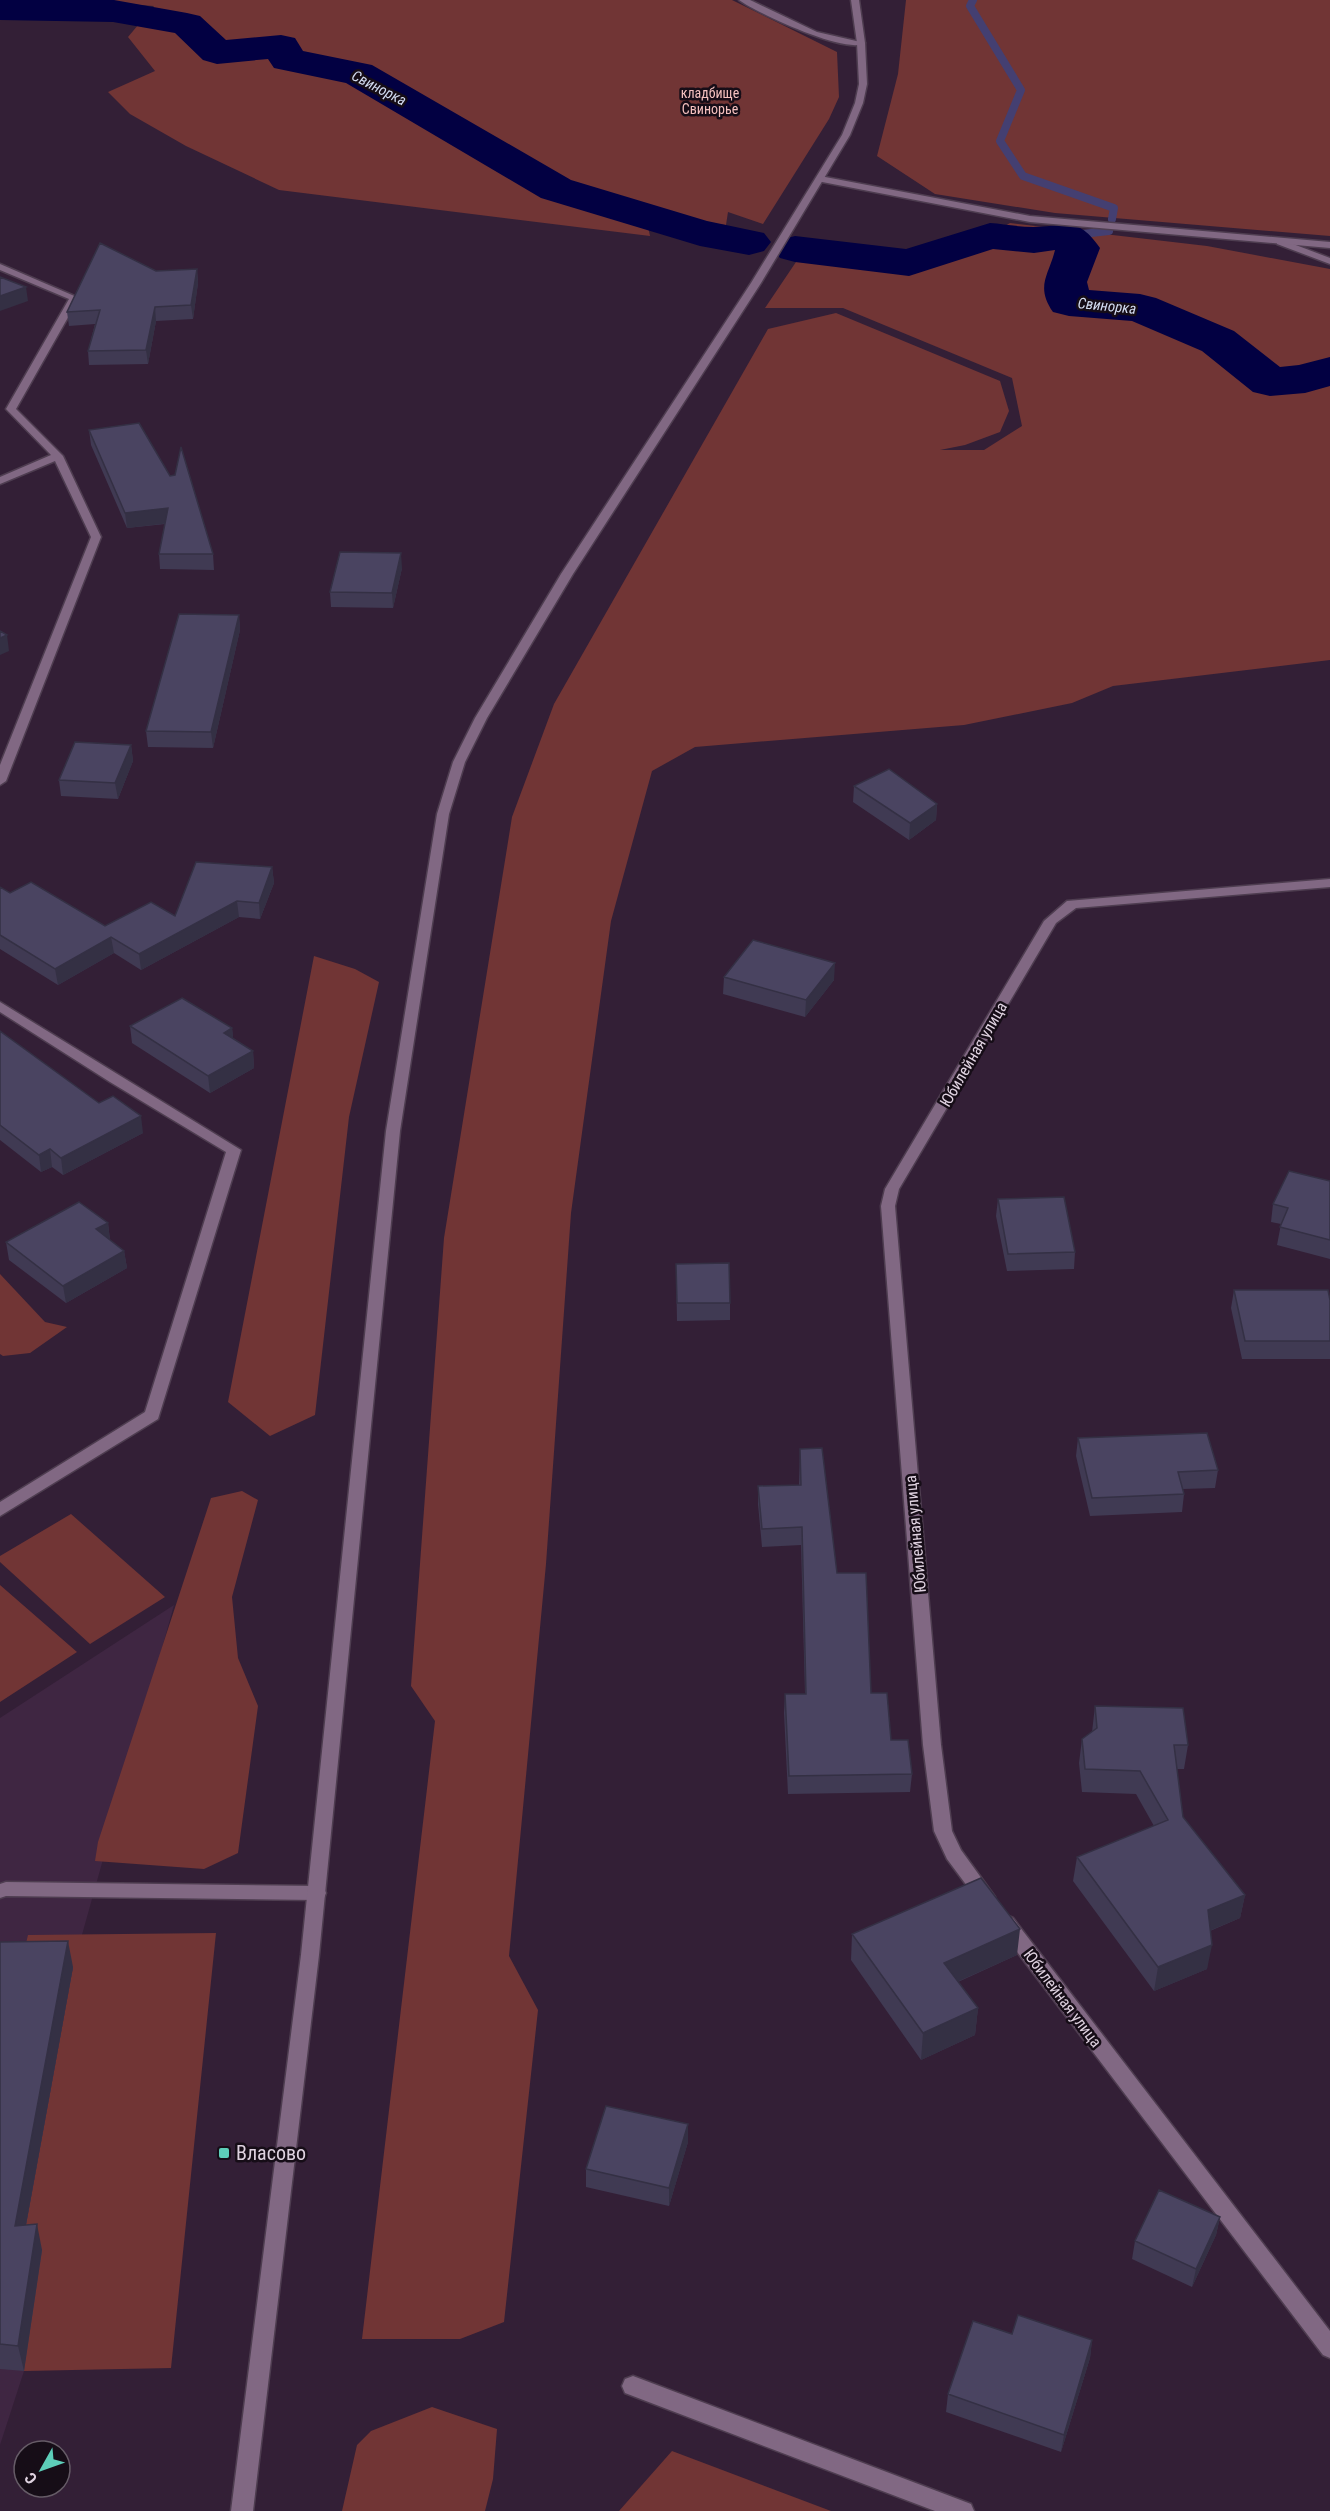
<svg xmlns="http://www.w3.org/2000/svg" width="1330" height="2511" font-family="'Roboto Condensed',sans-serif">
  <rect width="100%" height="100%" fill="#331f36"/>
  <!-- built -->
  <path fill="#3f2642" d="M174,1605L73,1967L42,2250L24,2371L0,2445V1718Z"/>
  <!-- green -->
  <path fill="#713535" d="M65,0H732L837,52L839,97L829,119L763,224L728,212L726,225L646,217L650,236L279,190L186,146L130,114L108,92L155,71L128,37L154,6Z
    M906,0H1330V236L1055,213L935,194L877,156L898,74Z
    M1010,223L1207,246L1330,269V660L1113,686L1072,703L964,725L695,747L652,771L611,921L571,1213L546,1564L509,1956L538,2010L504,2322L460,2339H362L435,1721L411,1686L444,1238L512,817L554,704L768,329L836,313L1000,381L1009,411L1000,432L965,445L940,450H984L1022,426L1012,378L843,308H765L798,259L867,269L945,260Z
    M314,956L355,969L379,982L349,1117L315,1415L270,1436L228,1402Z
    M0,1274L45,1322L67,1327L30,1353L3,1356L0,1354Z
    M242,1491L258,1500L232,1597L238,1658L258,1706L238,1853L204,1869L95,1861L98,1842L211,1498Z
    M71,1514L165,1597L90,1644L0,1562V1556Z
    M0,1585L77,1652L0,1702Z
    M216,1933L171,2368L24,2371L21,2252L73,1967L20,1968L28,1935Z
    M432,2407L497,2429L493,2479L485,2511H342L357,2445L371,2431Z
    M672,2451L831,2511H619Z"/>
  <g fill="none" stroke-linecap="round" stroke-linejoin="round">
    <!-- stream -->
    <path stroke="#443f71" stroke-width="8" d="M973,0L970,6L1021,90L1000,141L1023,176L1114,208L1112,219
      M1064,236L1109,231"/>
    <!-- river -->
    <path fill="#020042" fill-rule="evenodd" d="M0,0H114L187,13L200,16L226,40L281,35L295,38L303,51L372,65L571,180L707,221L764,233L771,242L764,251L749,255L700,246L541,198L346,83L274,68L268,59L217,64L203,60L175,33L113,22L0,20Z
      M990,223C1004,224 1019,227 1033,227C1066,227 1077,215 1100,248L1087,282L1089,290L1140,294L1156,298L1234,331L1280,367L1299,365L1330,357V386L1305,393L1270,396L1253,392L1202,351L1132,321L1069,316L1053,312C1035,286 1049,275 1055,250L1034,253L993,249L909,276L795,262L780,258L773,249L780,240L795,236L906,249Z"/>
    <defs>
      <path id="lane" d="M1280,239L1330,258V264L1277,244V240Z
        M6,1882L317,1886L324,1888L326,1893L324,1898L317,1900L6,1896L0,1898V1884Z"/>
      <path id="street" d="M739,0H750L817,32L865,43C846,55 757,13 739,0Z
        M820,176L1030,216L1330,242V248L1030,222L817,181V177Z
        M0,264L79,298L16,409L63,456L101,537L6,781L0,785V765L91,537L55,461L0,484V477L51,455L6,409L69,299L0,270Z
        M1330,879V887L1076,908L1056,923L899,1189L895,1206L941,1745L952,1831L961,1850L995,1897L993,1902L986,1904L979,1902L947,1859L934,1831L923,1745L881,1206L885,1189L1044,921L1067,901Z
        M0,1002L241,1150L158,1419L0,1516V1502L145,1412L226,1152L110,1082L0,1012Z
        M1006,1915L1013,1918L1330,2331V2358L1323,2355L999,1928L997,1923L999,1918Z
        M633,2376L971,2504L974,2511H935L625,2393L622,2386L625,2379Z"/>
      <path id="secondary" d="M851,0H859L865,43L867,84L863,103L850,135L761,283L573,574L487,718L465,762L449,814L400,1131L319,1955L253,2511H231L301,1955L386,1131L437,814L453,762L475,718L561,574L751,283L842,135L855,103L859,84L857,43Z"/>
    </defs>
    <!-- lane casing -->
    <use href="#lane" stroke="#4e3d50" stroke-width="3"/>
    <!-- street casing -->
    <use href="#street" stroke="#4e3d50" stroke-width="3"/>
    <!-- secondary casing -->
    <use href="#secondary" stroke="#4e3d50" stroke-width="3"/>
    <!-- lane -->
    <use href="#lane" fill="#816883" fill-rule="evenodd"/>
    <!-- street -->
    <use href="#street" fill="#816883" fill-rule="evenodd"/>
    <!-- secondary -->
    <use href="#secondary" fill="#816883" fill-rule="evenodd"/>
  </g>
  <!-- wall -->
  <path fill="#403a53" d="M197,269L198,283L193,319L156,321L148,364L89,365L88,351L95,324L69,326L67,312L156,271Z
    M89,430L170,476L213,554L214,570L160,569L159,554L165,524L127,528L91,445Z
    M402,568L393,608L331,607L330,592Z
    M239,615L240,630L213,748L148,747L146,731Z
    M131,745L133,761L118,799L61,796L59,780Z
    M854,786L937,804L936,820L909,840L853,802Z
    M272,867L274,883L260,919L239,917L141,970L114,953L58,985L0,949V887L10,893L105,926L175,916Z
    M724,977L834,980L805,1017L723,994Z
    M130,1026L232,1028L233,1038L253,1051L254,1068L210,1093L132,1043Z
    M0,1031L99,1103L143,1133L63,1175L52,1167L41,1172L0,1140Z
    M1330,1181V1259L1277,1245L1281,1224L1271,1222L1273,1204Z
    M998,1199L1075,1252L1074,1269L1007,1271L996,1216Z
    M108,1223L110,1240L124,1251L127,1268L66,1303L9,1260L6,1242Z
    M676,1264L730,1303V1320L677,1321Z
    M1234,1290L1330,1300V1359H1242L1231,1308Z
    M1078,1438L1218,1470L1215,1488L1183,1489L1184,1494L1182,1512L1090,1516L1076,1456Z
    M800,1449L837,1573L871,1693L891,1740L912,1774L910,1792L788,1794L784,1713L785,1694H805L801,1545L762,1547L758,1504V1486L799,1485Z
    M1095,1706L1188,1745L1184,1769H1177L1183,1817L1245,1895L1240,1918L1210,1931L1207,1969L1154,1991L1073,1881L1077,1857L1154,1826L1136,1794L1082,1792L1079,1763L1082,1739L1092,1732Z
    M852,1934L1017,1955L958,1982L978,2008L975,2035L921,2060L851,1960Z
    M0,1942L73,1967L26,2225L42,2250L24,2371L0,2369Z
    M688,2142L669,2206L586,2187V2169Z
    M1220,2217L1216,2235L1192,2287L1132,2259L1135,2241Z
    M1012,2334L1092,2340L1090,2358L1061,2452L946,2412L948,2394Z"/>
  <!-- shaded-wall -->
  <path fill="#343044" d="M197,269L198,283L193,319L191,305Z
    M26,287L28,301L0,311V296Z
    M155,307L156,321L148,364L146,350Z
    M168,508L170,523L127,528L125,513Z
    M401,553L402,568L393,608L392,593Z
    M239,615L240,630L213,748L211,732Z
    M7,635L9,651L0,655V638Z
    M131,745L133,761L118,799L115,783Z
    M937,804L936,820L909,840L910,823Z
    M272,867L274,883L260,919L259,903Z
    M237,901L239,917L141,970L139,954Z
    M111,937L114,953L58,985L55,969Z
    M835,963L834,980L805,1017L806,1000Z
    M232,1028L234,1045L224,1033Z
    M253,1051L254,1068L210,1093L208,1076Z
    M141,1116L143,1133L63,1175L61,1158Z
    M50,1149L52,1167L41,1172L39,1155Z
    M108,1223L110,1241L96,1229Z
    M124,1251L127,1268L66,1303L63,1286Z
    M1245,1895L1240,1918L1204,1933L1208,1910Z
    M1020,1929L1017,1955L941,1989L944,1963Z
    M68,1941L73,1967L21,2252L15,2226Z
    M1212,1945L1207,1969L1154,1991L1158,1967Z
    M978,2008L975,2035L921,2060L923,2033Z
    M688,2124V2142L669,2206V2188Z
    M1220,2217L1216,2235L1192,2287L1196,2269Z
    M37,2224L42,2250L24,2371L18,2346Z
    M1092,2340L1090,2358L1061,2452L1064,2435Z"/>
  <!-- building -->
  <path fill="#4a4461" stroke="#343044" stroke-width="1.5" d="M100,243L156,271L197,269L191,305L155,307L146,350L88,351L100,310L67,312Z
    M0,277L26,287L0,296Z
    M139,423L170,476L175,475L181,447L213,554H159L168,508L125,513L89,430Z
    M340,552L401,553L392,593L330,592Z
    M179,614L239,615L211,732L146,731Z
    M0,631L7,635L0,638Z
    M75,742L131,745L115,783L59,780Z
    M889,769L937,804L910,823L854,786Z
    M196,862L272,867L259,903L237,901L139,954L111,937L55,969L0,935V887L10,893L31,882L105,926L151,902L175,916Z
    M753,940L835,963L806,1000L724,977Z
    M182,998L232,1028L224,1033L253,1051L208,1076L130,1026Z
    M0,1031L99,1103L113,1096L141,1116L61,1158L50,1149L39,1155L0,1125Z
    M1289,1171L1330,1181V1240L1280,1227L1288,1208L1273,1204Z
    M1064,1197L1075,1252L1008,1254L998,1199Z
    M79,1202L108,1223L96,1229L124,1251L63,1286L6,1242Z
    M729,1263L730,1303H677L676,1264Z
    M1234,1290H1328L1330,1300V1341H1245Z
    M1207,1433L1218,1470L1178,1472L1184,1494L1092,1498L1078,1438Z
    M822,1448L837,1573H866L871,1693H887L891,1740H908L912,1774L789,1776L785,1694H806L802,1527L762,1529L758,1486L801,1485L800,1449Z
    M1095,1706L1183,1708L1188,1745H1174L1183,1817L1245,1895L1208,1910L1212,1945L1158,1967L1077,1857L1168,1820L1140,1771L1085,1769L1082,1739L1097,1728Z
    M981,1878L1020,1929L944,1963L978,2008L923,2033L852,1934Z
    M68,1941L15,2226L37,2224L18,2346L0,2344V1942Z
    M606,2106L688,2124L669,2188L586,2169Z
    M1159,2190L1220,2217L1196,2269L1135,2241Z
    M1018,2315L1092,2340L1064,2435L948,2394L973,2321L1012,2334Z"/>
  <!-- markers -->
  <rect fill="#5dceb9" stroke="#160d17" stroke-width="2" x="218" y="2147" width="12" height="12" rx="3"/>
  <g text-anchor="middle" stroke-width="5" stroke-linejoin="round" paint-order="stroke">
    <!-- far-park labels -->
    <g font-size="14" fill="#f5c1bf" stroke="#160d17">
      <text x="710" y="98">кладбище<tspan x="710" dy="16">Свинорье</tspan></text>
    </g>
    <!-- far-water labels -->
    <g font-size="15" font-style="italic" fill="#d4ddf2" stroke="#160d17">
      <text transform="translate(379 88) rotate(27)" y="5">Свинорка</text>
      <text transform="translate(1107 306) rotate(6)" y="5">Свинорка</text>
    </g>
    <!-- street labels -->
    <g font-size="16" fill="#dfd2e0" stroke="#160d17">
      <text transform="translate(973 1054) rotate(-60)" y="6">Юбилейная улица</text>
      <text transform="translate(915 1534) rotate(-95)" y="6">Юбилейная улица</text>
      <text transform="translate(1063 1998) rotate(53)" y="6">Юбилейная улица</text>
    </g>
    <!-- near-poi labels -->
    <g font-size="20" fill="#dfd2e0" stroke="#160d17" text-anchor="start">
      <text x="236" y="2160">Власово</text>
    </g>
  </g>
  <!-- north arrow -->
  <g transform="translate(42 2469) rotate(230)"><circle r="28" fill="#160d17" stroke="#665c67" stroke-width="1.5"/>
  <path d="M0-4.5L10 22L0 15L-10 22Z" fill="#5dceb9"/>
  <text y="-9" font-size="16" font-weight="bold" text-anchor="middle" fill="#dfd2e0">С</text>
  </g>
</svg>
